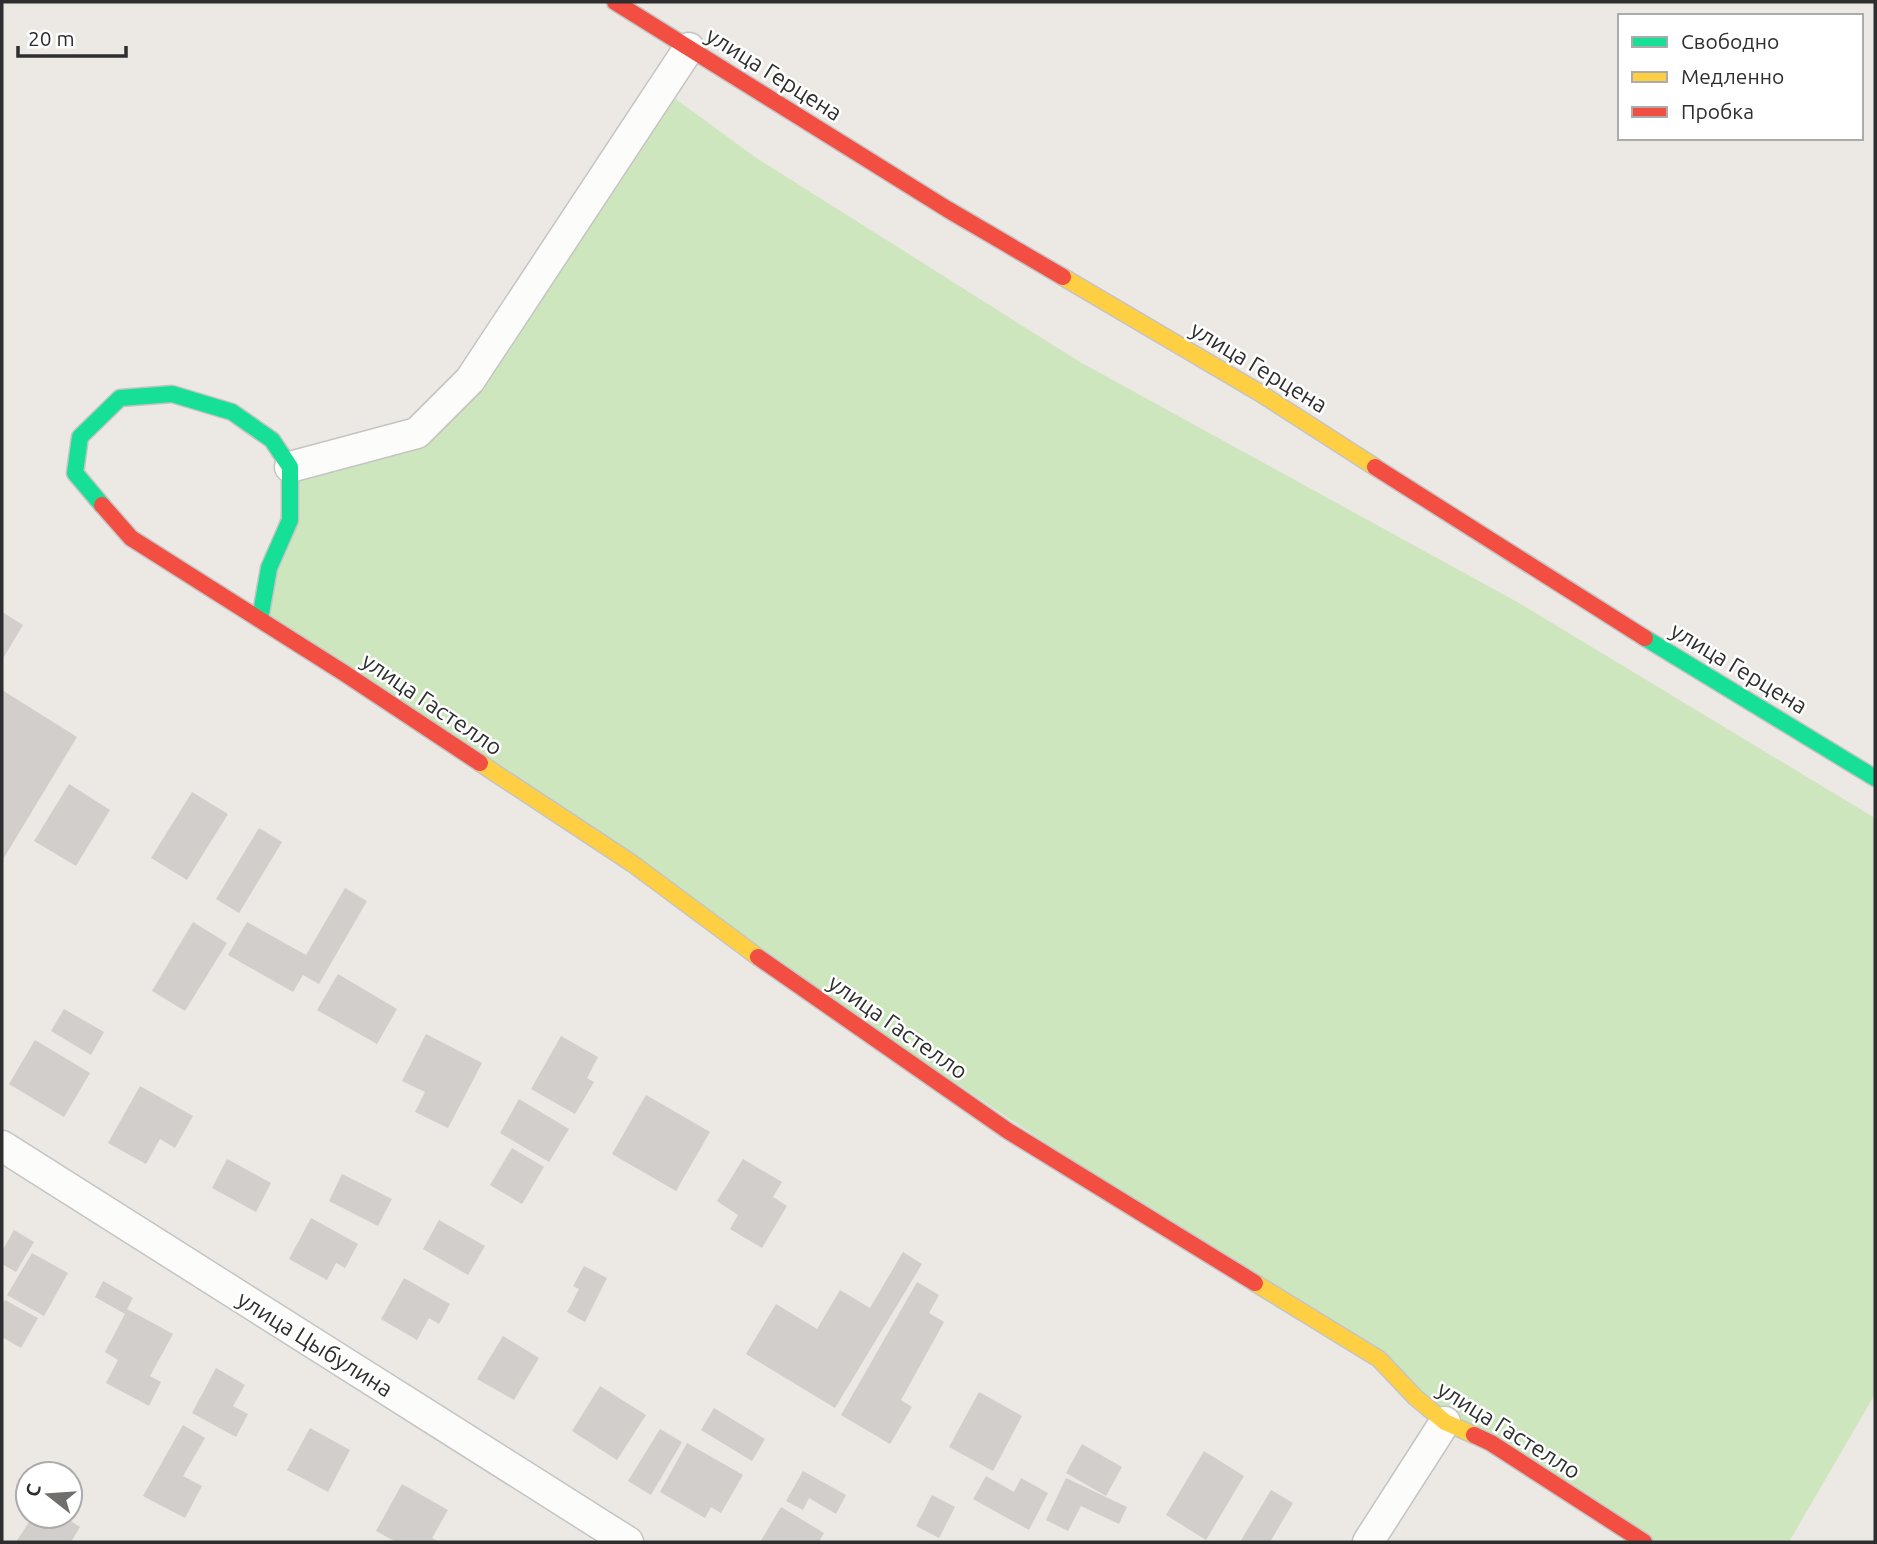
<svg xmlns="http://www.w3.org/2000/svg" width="1877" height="1544" font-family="Ubuntu,sans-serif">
  <rect width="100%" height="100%" fill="#ece8e4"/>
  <!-- green -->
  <path fill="#cee6be" d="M662,89L755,157L1080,362L1519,603L1875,818V1394L1789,1542H1644L260,619L290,467L417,433Z"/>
  <!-- building -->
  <path fill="#d1cecb" d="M2,612L23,625L2,660Z
    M2,690L77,737L2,861Z
    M69,784L110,810L76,866L34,841Z
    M192,792L228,814L187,880L151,858Z
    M259,828L282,842L239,913L216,899Z
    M345,888L367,901L319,984L303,975L293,992L228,955L247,922L306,955Z
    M193,922L227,943L185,1011L152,991Z
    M338,974L397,1009L377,1044L317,1010Z
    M64,1009L104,1032L91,1055L51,1031Z
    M426,1034L482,1063L448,1128L415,1112L425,1092L402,1081Z
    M561,1036L598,1057L587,1078L594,1082L575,1114L531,1089Z
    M35,1040L90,1073L64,1117L9,1084Z
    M140,1086L193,1116L175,1148L160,1139L146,1164L108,1143Z
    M646,1095L710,1132L676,1191L612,1154Z
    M519,1099L569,1129L549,1162L500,1133Z
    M512,1148L544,1167L522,1204L490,1185Z
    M227,1159L271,1183L256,1212L212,1188Z
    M743,1159L782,1182L773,1197L787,1206L762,1248L730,1229L738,1215L717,1201Z
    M342,1174L392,1199L378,1226L329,1201Z
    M311,1218L358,1244L345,1268L336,1263L327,1280L289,1259Z
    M439,1220L485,1246L468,1275L423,1249Z
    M14,1230L34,1242L16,1272L2,1264V1251Z
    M903,1252L922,1264L835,1408L746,1354L776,1304L817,1329L840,1290L870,1308Z
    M32,1253L68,1273L44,1316L7,1295Z
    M584,1266L607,1278L585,1322L567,1312L579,1289L573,1286Z
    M404,1278L450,1304L439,1324L429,1318L417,1340L381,1319Z
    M103,1281L133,1298L127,1309L173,1334L150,1376L161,1382L149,1406L106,1383L118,1360L105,1352L125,1314L95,1297Z
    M917,1282L939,1295L929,1313L944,1322L901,1400L912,1407L890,1444L841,1415Z
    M5,1300L38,1318L21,1348L2,1337V1306Z
    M503,1336L539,1358L514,1400L477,1379Z
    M216,1368L245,1385L233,1406L248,1414L236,1437L192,1413Z
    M600,1386L646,1415L617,1460L572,1431Z
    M979,1392L1022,1416L993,1471L949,1447Z
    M714,1408L765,1439L752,1461L701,1430Z
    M183,1425L205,1438L183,1476L202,1486L185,1518L143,1496Z
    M310,1428L350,1450L328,1492L287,1470Z
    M660,1429L682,1442L651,1495L628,1481Z
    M687,1443L743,1475L721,1513L711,1507L705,1518L660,1492Z
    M1082,1444L1122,1467L1106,1496L1066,1473Z
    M1204,1451L1244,1476L1206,1540L1166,1515Z
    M803,1471L846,1495L836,1514L809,1498L803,1510L786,1501Z
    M986,1476L1014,1492L1021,1478L1048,1493L1029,1530L973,1499Z
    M1066,1478L1127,1507L1119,1524L1081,1506L1068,1531L1046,1520Z
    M402,1484L448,1510L432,1538L439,1542H396L376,1531Z
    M1271,1490L1293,1503L1270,1542H1240Z
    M932,1495L955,1507L939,1538L916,1526Z
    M781,1507L824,1533L819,1542H760Z
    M33,1516H63L80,1527L71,1542H16Z"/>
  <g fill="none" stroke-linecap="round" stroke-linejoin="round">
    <defs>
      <path id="street" d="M290,467L417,433L470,380L689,48
        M2,1146L628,1542
        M1368,1542L1445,1422"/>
      <path id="fast" d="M102,505L75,473L80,437L120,398L172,394L232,412L272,440L290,467V520L269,568L260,619
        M1645,638L1875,778"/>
      <path id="slow" d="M1063,277L1260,393L1375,467
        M480,763L633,864L758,957
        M1255,1283L1379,1359L1415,1397L1445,1422L1474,1435"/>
      <path id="jam" d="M615,2L947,209L1063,277
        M1375,467L1645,638
        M102,505L131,538L344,673L480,763
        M758,957L1008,1131L1255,1283
        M1474,1435L1491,1443L1644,1542"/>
    </defs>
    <!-- street casing -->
    <use href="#street" stroke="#c5c4c5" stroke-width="33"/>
    <!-- fast casing -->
    <use href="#fast" stroke="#c5c4c5" stroke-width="19"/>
    <!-- slow casing -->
    <use href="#slow" stroke="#c5c4c5" stroke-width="19"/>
    <!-- jam casing -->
    <use href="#jam" stroke="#c5c4c5" stroke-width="19"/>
    <!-- street -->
    <use href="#street" stroke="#fcfcfb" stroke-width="30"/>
    <!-- fast -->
    <use href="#fast" stroke="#16e098" stroke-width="16"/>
    <!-- slow -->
    <use href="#slow" stroke="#ffcf43" stroke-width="16"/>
    <!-- jam -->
    <use href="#jam" stroke="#f24e42" stroke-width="16"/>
  </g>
  <g text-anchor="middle" stroke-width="5" stroke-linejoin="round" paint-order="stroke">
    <!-- street labels -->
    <g font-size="23" fill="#2e2e2e" stroke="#fff">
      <text transform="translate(774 74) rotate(32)" y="8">улица Герцена</text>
      <text transform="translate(1259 367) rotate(31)" y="8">улица Герцена</text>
      <text transform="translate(1739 668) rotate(31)" y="8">улица Герцена</text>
      <text transform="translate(432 704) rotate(34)" y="8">улица Гастелло</text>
      <text transform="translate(898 1027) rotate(35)" y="8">улица Гастелло</text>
      <text transform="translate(315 1344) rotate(32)" y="8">улица Цыбулина</text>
      <text transform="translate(1509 1430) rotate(32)" y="8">улица Гастелло</text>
    </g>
  </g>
  <!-- border -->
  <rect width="1877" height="1544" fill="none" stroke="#2e2e2e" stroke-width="7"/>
  <!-- legend -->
  <rect x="1618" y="14" width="245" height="126" fill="#ffffff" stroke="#ababab" stroke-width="2"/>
  <rect x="1632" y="37" width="35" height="10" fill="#16e098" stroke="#ababab" stroke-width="2"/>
  <text x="1681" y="49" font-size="21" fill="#2e2e2e">Свободно</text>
  <rect x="1632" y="72" width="35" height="10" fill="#ffcf43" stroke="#ababab" stroke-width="2"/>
  <text x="1681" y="84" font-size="21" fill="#2e2e2e">Медленно</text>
  <rect x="1632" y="107" width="35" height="10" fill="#f24e42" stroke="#ababab" stroke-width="2"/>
  <text x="1681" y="119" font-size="21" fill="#2e2e2e">Пробка</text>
  <!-- north arrow -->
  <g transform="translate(49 1495) rotate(287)"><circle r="33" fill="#ffffff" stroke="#ababab" stroke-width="2"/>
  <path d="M0-5L12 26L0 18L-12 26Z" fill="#706f6e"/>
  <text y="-10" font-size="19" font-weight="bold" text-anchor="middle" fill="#2e2e2e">С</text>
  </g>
  <!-- scale -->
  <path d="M18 46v10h108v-10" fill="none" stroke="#2e2e2e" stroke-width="3.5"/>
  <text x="28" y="46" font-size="21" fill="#2e2e2e" stroke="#ffffff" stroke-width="5" paint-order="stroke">20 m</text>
</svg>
